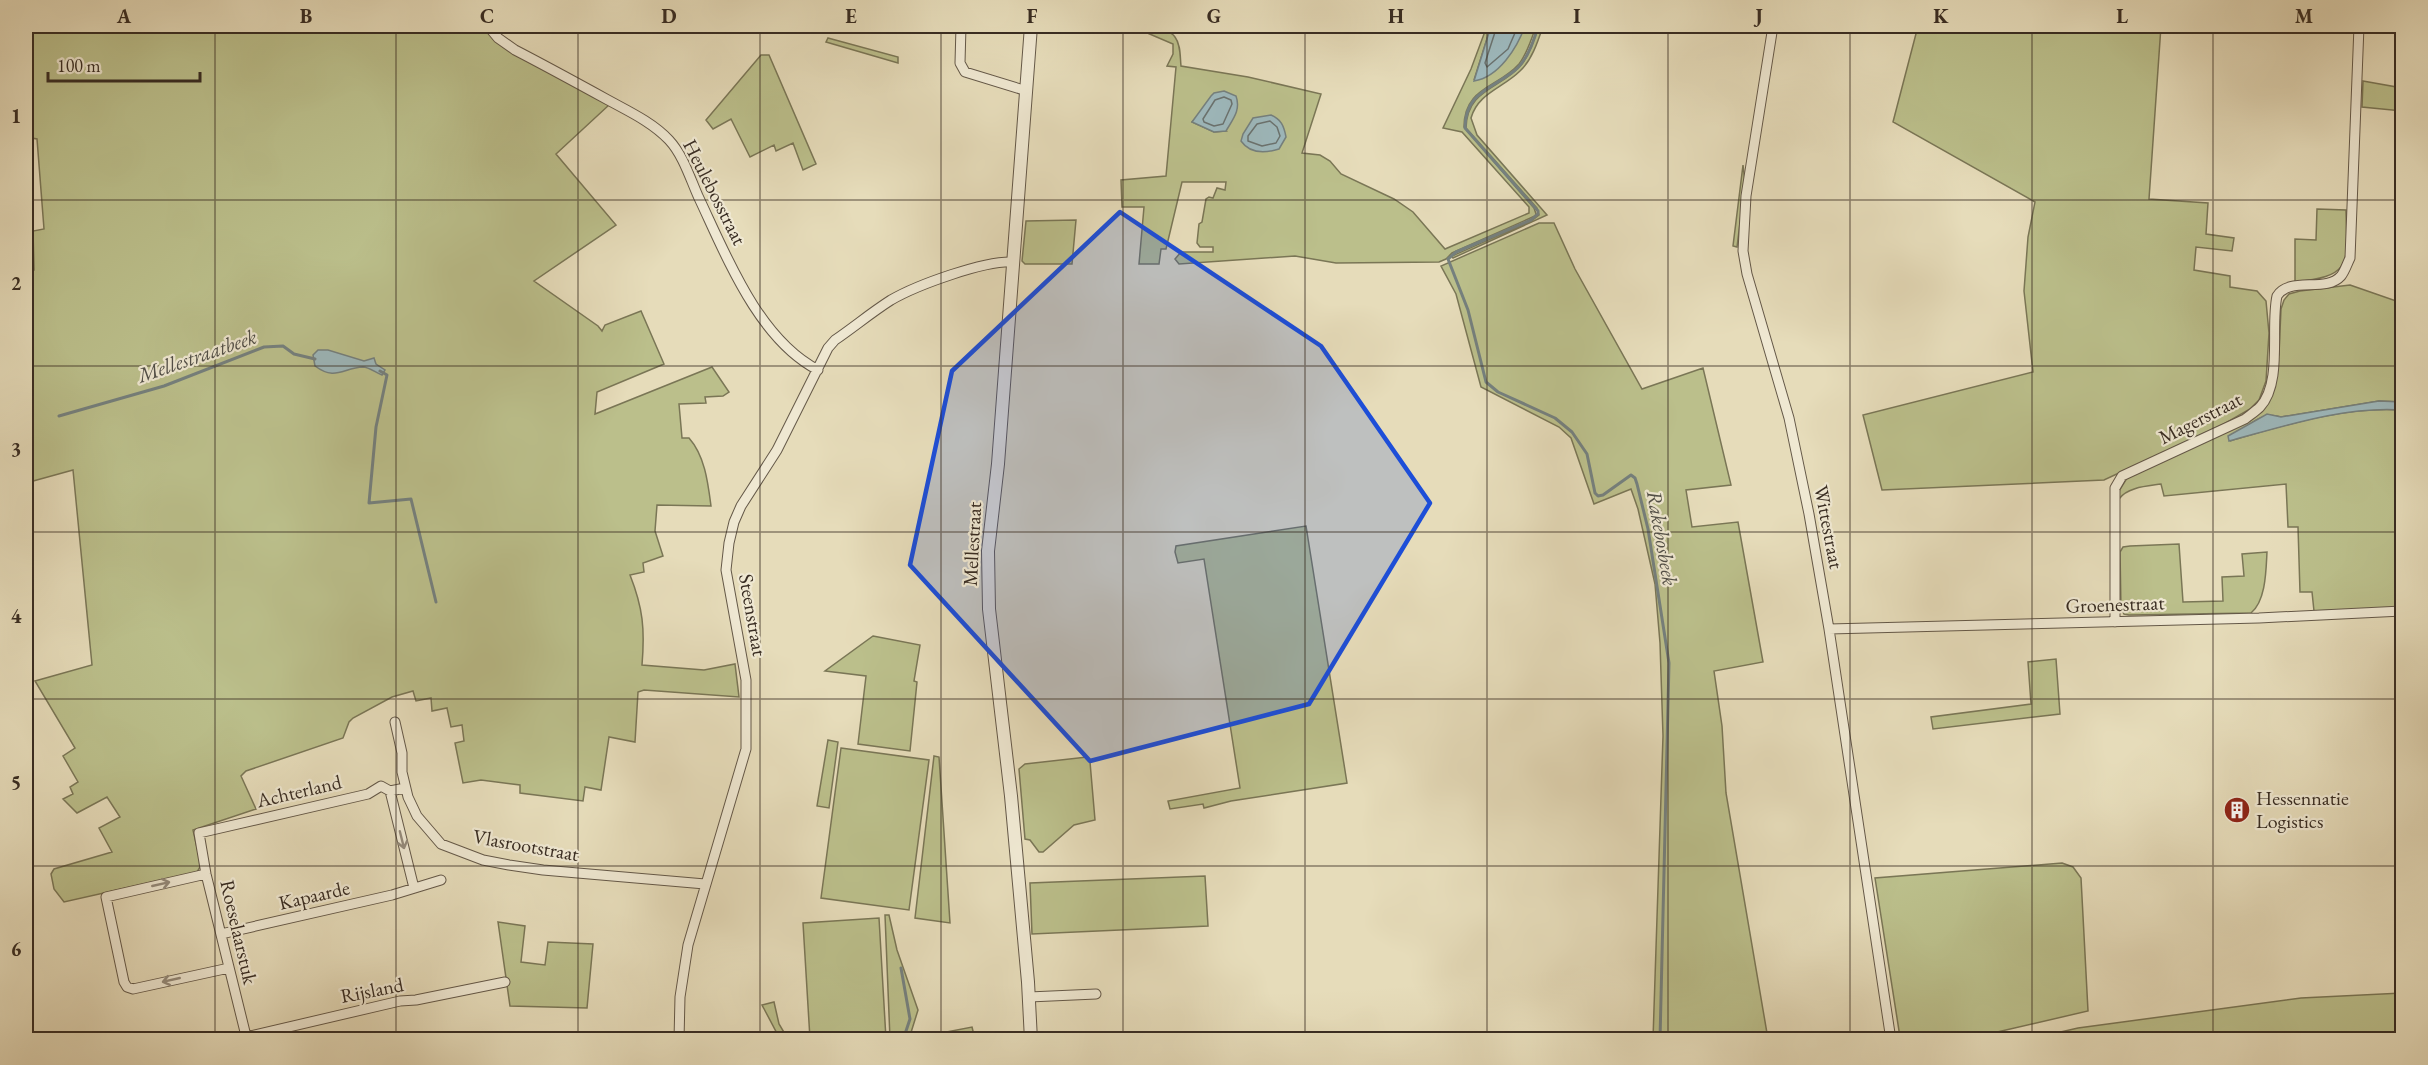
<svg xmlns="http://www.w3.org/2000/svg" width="2428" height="1065" font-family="'EB Garamond',serif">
  <rect width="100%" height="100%" fill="#e6dcba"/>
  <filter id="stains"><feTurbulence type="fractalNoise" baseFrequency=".00333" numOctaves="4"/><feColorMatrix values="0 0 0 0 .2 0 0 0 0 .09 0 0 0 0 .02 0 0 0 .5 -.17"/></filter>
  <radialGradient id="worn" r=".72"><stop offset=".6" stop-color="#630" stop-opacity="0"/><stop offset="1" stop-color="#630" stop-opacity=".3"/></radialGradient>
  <!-- green -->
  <path fill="#bbbf8b" stroke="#7a7656" stroke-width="1.5" fill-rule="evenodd" d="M26,26H483L497,41L609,105L556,154L616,225L534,281L598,326L602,331L605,325L641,311L664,364L597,392L595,414L712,367L729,392L723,396L705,397L706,403L679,404L682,438H689C705,456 708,483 711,506L657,505L655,531L663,556L643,563L644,572L630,575C643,608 645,629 642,665L704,670L735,664L739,697L644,690L638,692L635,742L609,737L601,790L585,787L583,801L520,793V785L481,780L463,783L455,743L464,741L462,725L451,727L447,708L432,711L431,698L416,701L413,691L392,697L353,718L349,722L343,738L246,771L241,776L256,809L193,830L201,865L197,872L64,902L54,889L51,874L54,869L112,852L99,828L120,817L107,797L77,813L63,799L73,794L70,787L78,782L63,756L75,748L35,681L92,665L73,470L26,483V270H34L33,231L44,229L37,139L26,137Z
    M1105,26C1120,26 1166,23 1175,37C1181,45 1180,57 1181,66L1248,77L1321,94L1302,153L1320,155L1330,161L1341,174L1394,199L1413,212L1445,249L1529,213V207L1462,132L1443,128L1471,69L1487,26H1491L1474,80L1523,30L1525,26H1536C1532,38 1527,54 1519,64C1498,88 1464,87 1464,127L1534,208L1536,214L1535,216L1452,253L1446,259L1439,262L1336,263L1295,256L1179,264L1175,259L1181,252H1213V247H1200L1197,243L1199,224L1202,222L1206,199L1209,197L1213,198L1217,188L1225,190L1226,182H1182L1166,249H1161L1159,264H1139L1144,207H1122L1121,180L1166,176L1176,67L1167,66L1173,54V44L1145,32L1104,28ZM1200,113L1226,131L1214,132L1192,122Z
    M1539,26H1543C1538,41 1532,60 1520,71C1503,88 1478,93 1471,118L1477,135L1547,215L1453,258L1452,256L1531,221L1539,215L1537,208L1466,128C1467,88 1502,89 1522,64C1531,53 1534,38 1539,26Z
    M1918,26H2161L2149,199L2208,203L2206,234L2234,238L2232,251L2196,247L2194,270L2230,276V287L2257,291L2266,301L2269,333L2266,381L2259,400L2250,409L2224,424L2104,480L1882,490L1863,415L2033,372L2024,291L2028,237L2035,202L1893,122Z
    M828,38L898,57V63L826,42Z
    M761,55H769L816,164L803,170L793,143L776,151L774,145L750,157L731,119L713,129L706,120Z
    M2363,81L2402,88V111L2362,107Z
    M1743,165L1745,182L1737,247L1733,246Z
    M2317,209L2346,210C2347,263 2354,276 2295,282V239L2316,240Z
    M1076,220L1072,264H1025L1022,261L1026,221Z
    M1539,223H1554L1575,269L1642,389L1703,368L1731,485L1686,490L1692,527L1738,522L1763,662L1714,671L1722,726L1726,793L1768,1039H1653L1663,736L1660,643L1655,584L1638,509L1631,489L1594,504L1571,438L1559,427L1481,387L1456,294L1441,266Z
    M2350,285L2402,303V402L2379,401L2281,417C2261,410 2244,429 2230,441C2285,425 2344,406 2402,410V608L2314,611L2312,592H2300L2298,527H2288L2286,484L2164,496L2161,484C2148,486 2127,487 2119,499V491L2127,478L2261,411L2279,354L2281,309L2284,300L2289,294L2300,291Z
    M1306,526L1347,783L1231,801L1204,808L1203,804L1170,809L1168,801L1240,788L1204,559L1178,563L1175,552L1176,546Z
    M2179,544L2183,602L2223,601L2222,577L2244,576L2242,554L2267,552C2266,570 2266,601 2251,613L2129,615L2124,614L2121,608L2120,552L2123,547L2130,546Z
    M873,636L920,645L914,681L917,682L910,751L858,744L866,676L825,671Z
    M2056,659L2060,714L1933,729L1931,717L2031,704L2028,662Z
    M828,740L838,742L829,808L817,806Z
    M841,748L929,760L909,910L821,898Z
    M934,756L939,757L950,923L915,918Z
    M1087,757L1090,762L1095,820L1074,825L1043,852H1039L1030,840L1025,839L1019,769L1025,764Z
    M2062,863L2073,867L2081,878L2088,1011L1967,1039H1903L1900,1037L1875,878Z
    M1205,876L1208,926L1032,934L1030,883Z
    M885,915H889L897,950L918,1010L909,1039H890Z
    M879,918L886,1039H810L803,923Z
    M498,922L525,926L521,962L545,965L548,942L593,944L587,1008L510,1006Z
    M2402,993V1035L2317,1040L2030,1039L2078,1028L2301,998Z
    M774,1002L779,1024L788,1039H780L762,1005Z
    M972,1027L975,1039H910Z"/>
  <!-- water -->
  <path fill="#9db8bc" stroke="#75807e" stroke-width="1.5" d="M1491,26H1525C1517,48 1499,77 1474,81Z
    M1224,91L1236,96C1241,110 1233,119 1226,131L1214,132L1192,122L1211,96L1214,93Z
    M1271,115C1281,119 1284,126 1286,137L1279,149C1266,153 1250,154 1241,141L1243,134L1253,118Z
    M318,350H328L364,361L374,358L376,364L385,370L382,375C376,373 369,367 363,367C343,368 335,381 315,366L313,355Z
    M2379,401L2402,402V410C2344,406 2285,426 2229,441L2228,436L2267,414L2281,417Z"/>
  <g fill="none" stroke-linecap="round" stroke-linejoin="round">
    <!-- shore -->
    <path stroke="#6a726f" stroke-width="1.5" d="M1497,26L1485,63L1487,67L1508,49L1518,26
      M1224,97L1231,100L1232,104L1223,124L1214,126L1204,122L1203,119L1215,100Z
      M1270,121L1277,127L1280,136L1276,143L1262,146L1248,141V136L1257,124Z"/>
    <!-- stream -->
    <path stroke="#75807e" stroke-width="3" d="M1538,26C1534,41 1527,61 1514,71C1491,89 1465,93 1465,128L1538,211V214L1531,220L1456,252L1448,259L1468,310L1486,382L1498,392L1555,418L1572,432L1587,454L1595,493L1598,496L1603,495L1631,475L1635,478L1637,484L1648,529L1669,663L1660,1040
      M380,371L387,375L376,427L369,503L411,499L436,602
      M59,416L164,386L264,347L283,346L294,354L315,359
      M901,968L910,1019L903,1040"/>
    <defs>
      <path id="minor" d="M488,26L498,38L515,50C546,66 577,83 608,100C628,111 652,122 669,140C683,155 690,178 698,196C726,255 758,339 818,370
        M961,26L960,63L965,72L1027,91
        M1773,26L1746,196L1743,251L1747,274L1789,418L1809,514L1829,629L1891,1040
        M2115,622V488L2122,476L2245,419C2250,415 2256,411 2260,407C2283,382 2270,327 2277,296C2289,276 2326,293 2341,276C2345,271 2347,264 2350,258L2359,26
        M1829,629L2259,618L2402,611
        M395,722L402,753V772L408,797L417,816L441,844L483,860L509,865L543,870L705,884
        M390,791L414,888
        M206,874L106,897L124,982L127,987L133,989L229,968
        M221,934L392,895L441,880
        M1029,997L1096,994
        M246,1037L400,1001L416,1000L505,982
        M247,1040L206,874L199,833L368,794L381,786L390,791L405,788
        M679,1040L680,997L688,945L746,749V680L726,570L729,543L734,522L741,506L777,450L828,348L835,340C854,327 872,312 891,300C917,285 985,260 1014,262"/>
      <path id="tertiary" d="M1031,1040L1028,982L1011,796L989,609L988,551L998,464L1031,26"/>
    </defs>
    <!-- minor casing -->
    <use href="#minor" stroke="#645848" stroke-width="11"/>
    <!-- tertiary casing -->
    <use href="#tertiary" stroke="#645848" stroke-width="14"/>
    <!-- minor -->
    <use href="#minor" stroke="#efe8d2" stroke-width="9"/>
    <!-- tertiary -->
    <use href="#tertiary" stroke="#efe8d2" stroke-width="12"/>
  </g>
  <!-- one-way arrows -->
  <defs><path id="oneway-shaft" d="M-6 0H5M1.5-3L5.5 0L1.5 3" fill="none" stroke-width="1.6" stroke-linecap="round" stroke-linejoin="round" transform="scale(1.5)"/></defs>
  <g stroke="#948a7a">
    <use href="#oneway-shaft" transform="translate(402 840) rotate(76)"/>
    <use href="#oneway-shaft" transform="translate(161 884) rotate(-13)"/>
    <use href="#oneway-shaft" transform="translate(171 980) rotate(167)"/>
  </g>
  <!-- marked area -->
  <path fill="#1d4ed8" fill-opacity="0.2" stroke="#1d4ed8" stroke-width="4.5" stroke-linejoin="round" d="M1120,212L1321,346L1430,503L1309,704L1090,761L910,565L952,371Z"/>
  <!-- grid -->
  <path fill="none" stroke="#382c22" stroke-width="1.5" stroke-opacity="0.55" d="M215,26V1040M396,26V1040M578,26V1040M760,26V1040M941,26V1040M1123,26V1040M1305,26V1040M1487,26V1040M1668,26V1040M1850,26V1040M2032,26V1040M2213,26V1040M26,200H2402M26,366H2402M26,532H2402M26,699H2402M26,866H2402"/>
  <!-- icons -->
  <defs>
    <symbol id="building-disc" viewBox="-11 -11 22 22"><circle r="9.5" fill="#8f2418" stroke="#efe8d2"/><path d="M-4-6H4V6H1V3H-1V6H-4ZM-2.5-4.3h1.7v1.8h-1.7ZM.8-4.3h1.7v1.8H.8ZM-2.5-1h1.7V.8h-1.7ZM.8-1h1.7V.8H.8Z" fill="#fff"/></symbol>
  </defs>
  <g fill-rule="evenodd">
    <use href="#building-disc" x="2222" y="795" width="30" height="30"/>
  </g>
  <g text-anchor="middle" stroke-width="4.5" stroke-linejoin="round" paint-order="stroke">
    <!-- street labels -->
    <g font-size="20" fill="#382c22" stroke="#efe8d2">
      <text transform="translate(715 192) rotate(63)" y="7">Heulebosstraat</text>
      <text transform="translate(2200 418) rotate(-27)" y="7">Magerstraat</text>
      <text transform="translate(1829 527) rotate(79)" y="7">Wittestraat</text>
      <text transform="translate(972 544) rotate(-87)" y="7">Mellestraat</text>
      <text transform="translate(2115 604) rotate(-2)" y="7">Groenestraat</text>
      <text transform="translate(753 615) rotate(80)" y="7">Steenstraat</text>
      <text transform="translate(299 791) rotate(-13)" y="7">Achterland</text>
      <text transform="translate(526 845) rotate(10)" y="7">Vlasrootstraat</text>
      <text transform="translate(314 895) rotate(-13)" y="7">Kapaarde</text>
      <text transform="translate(239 932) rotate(77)" y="7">Roeselaarstuk</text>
      <text transform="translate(372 990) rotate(-11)" y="7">Rijsland</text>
    </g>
    <!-- poi labels -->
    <g font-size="20" fill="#382c22" stroke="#efe8d2" text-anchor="start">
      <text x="2256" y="805">Hessennatie<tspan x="2256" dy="23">Logistics</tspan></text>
    </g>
    <!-- water labels -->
    <g font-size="21" font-style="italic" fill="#514f48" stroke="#efe8d2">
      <text transform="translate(197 356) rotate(-19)" y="7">Mellestraatbeek</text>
      <text transform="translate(1662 538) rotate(80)" y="7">Rakebosbeek</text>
    </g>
  </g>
  <!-- margin -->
  <rect width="2428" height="1065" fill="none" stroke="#e6dcba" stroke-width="66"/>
  <!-- scale -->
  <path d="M48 72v9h152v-9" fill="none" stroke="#382c22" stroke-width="3"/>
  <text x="57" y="72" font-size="18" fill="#382c22" stroke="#efe8d2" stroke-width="4.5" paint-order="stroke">100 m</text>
  <rect x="33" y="33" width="2362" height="999" fill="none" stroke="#382c22" stroke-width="2"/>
  <g font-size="20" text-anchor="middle" font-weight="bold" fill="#382c22">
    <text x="124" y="23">A</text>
    <text x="306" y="23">B</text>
    <text x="487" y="23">C</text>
    <text x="669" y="23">D</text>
    <text x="851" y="23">E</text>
    <text x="1032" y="23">F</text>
    <text x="1214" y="23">G</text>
    <text x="1396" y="23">H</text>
    <text x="1577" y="23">I</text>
    <text x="1759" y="23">J</text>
    <text x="1941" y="23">K</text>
    <text x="2122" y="23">L</text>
    <text x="2304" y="23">M</text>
    <text x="16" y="123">1</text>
    <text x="16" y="290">2</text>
    <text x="16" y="456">3</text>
    <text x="16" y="623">4</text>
    <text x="16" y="789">5</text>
    <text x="16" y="956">6</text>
  </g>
  <rect width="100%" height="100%" filter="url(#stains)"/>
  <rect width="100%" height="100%" fill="url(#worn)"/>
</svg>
